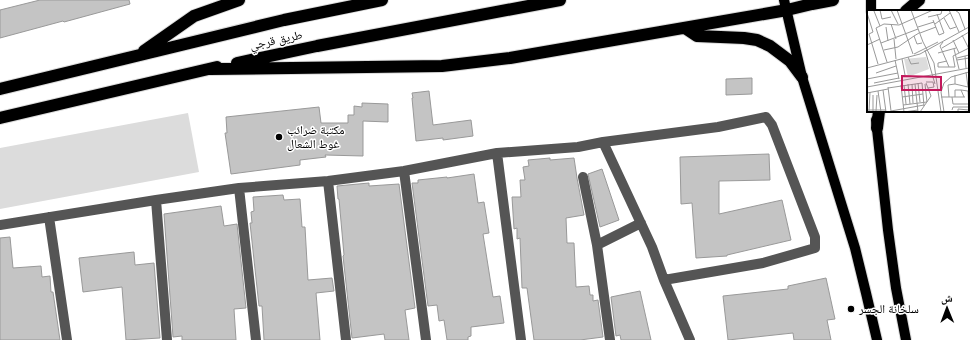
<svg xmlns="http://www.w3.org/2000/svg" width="979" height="340" font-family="'Varela Round','Noto Naskh Arabic',sans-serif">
  <rect width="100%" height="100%" fill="#fff"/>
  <!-- green -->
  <path fill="#dcdcdc" d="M188,113L199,172L0,209V148Z"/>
  <!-- building -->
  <path fill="#c4c4c4" stroke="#999" d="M40,0H129L130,4L64,22L63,21L0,38V10Z
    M752,78V94L726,95V79Z
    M429,91L433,125L471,120L473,136L443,140V138L416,141L412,98H413L412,93Z
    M362,103L388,104V122L363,121V156L325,155L326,157L300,160V165L231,174L225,133H227L226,117L319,107L321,123H348V115H354V106L362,107Z
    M769,154L770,180L719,181V214L782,200L791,240L727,255V256L696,258L692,203L681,204L680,157Z
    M550,158V160L574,158L577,178L584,215L566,218L567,243H574L576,287L589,286L590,295H593V301L598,300L603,337L580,340H534L527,288H522L520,238L517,239V228L514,229L512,197H521L520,180H525L523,167L529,166L528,160Z
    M602,169L619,220L600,227L588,174Z
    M474,174L478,203L484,202L489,233L483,234L493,297L500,296L504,323L471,327V336L468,337V340H447L444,320L439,321L437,305L428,306L412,183H418V180L447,177V178Z
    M369,183V186L399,184L415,308L405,310L409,340H385L384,334L352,338L343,256L344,255L339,199H338L337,186Z
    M283,195L284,200L300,199L302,227H305L308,280L332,278L334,291L316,293L320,340H264L262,306H259L250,223H252L251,212L254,211L253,197Z
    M221,206L224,226L237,224L246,308L234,309L236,340H182V336L173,337L164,214Z
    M10,237L13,268L41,266L42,277L50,276L51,292H53L60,340H0V238Z
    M134,252L135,265L154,263L160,338L126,340L122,287L83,292L79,258Z
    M826,278L835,319L827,320L831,340H794L793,333L728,340L723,296L788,289V286Z
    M640,291L651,340H621L620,335L616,336L611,297Z"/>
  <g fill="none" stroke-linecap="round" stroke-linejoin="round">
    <defs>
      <path id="major" d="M784,0L802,77L855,248L866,293L877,340
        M871,0V11
        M876,120L888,230L896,288L906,340"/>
      <path id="highway" d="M906,11L919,0
        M685,28L697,36L744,38L757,40L770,46L790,61L802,77
        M144,51L194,16L239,0
        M237,63L317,46L560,0
        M210,69L442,66L510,58L787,10L812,4L833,0
        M0,89L284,20L382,0
        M0,118L217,67
        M877,128L879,111"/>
    </defs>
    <!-- major casing -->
    <use href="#major" stroke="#dbdbdb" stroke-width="12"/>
    <!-- highway casing -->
    <use href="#highway" stroke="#dbdbdb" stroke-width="14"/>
    <!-- minor -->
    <path stroke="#555" stroke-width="10" d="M603,142L718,127L766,117L772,125L815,237V248L763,263L664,280
      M497,153L578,147L603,142L652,247L664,280L690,340
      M404,171L426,340
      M583,177L597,245L610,340
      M328,181L346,340
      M239,188L256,340
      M156,200L167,340
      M49,217L67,340
      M0,225L156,200L239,188L328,181L404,171L497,153L521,340
      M597,245L641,223"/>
    <!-- major -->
    <use href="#major" stroke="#000" stroke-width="10"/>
    <!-- highway -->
    <use href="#highway" stroke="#000" stroke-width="12"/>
  </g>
  <!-- markers -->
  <g fill="#000" stroke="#fff" stroke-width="1.5">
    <circle cx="279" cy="137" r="4"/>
    <circle cx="851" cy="309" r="4"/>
  </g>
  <g text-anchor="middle" stroke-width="3" stroke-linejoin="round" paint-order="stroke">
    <!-- street labels -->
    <g font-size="12" fill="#000" stroke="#fff">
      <text transform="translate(276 40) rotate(-12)" y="4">طريق قرجي</text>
    </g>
    <!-- poi labels -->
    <g font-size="12" fill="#000" stroke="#fff" text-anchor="start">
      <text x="287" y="134">مكتبة ضرائب<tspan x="287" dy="14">غوط الشعال</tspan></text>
      <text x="859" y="313">سلخانة الجسر</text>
    </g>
  </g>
  <!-- overview -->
  <g transform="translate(867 10)">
    <rect width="102" height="102" fill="#fff"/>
    <path d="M59,47L62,59L41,67L37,49Z" fill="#dcdcdc"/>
    <path fill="none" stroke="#999" stroke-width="1" d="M13,0L15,9L24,7M24,0L31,14M30,0L46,44M44,0L56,32L67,53L74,102M82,0L92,22M88,0L92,3L98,19M7,1L13,16M0,3L6,22L2,24M61,7L74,4L75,0M77,8L83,19L89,17M66,10L72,25L77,23L70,4M24,14L29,29M68,14L83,3M19,17L21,31M51,17L67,12M52,23L47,26L50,34L55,33M53,23L69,17M2,24L11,54M95,25L102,39M27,29L29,49M86,30L92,43M76,32L73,36L82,57M14,33L51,19M0,35L13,29M75,38L102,22M87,39L92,59M17,40L31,37L47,26M58,40L68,74M71,43L89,38M47,44L71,32M98,46L99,58M41,47L44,54L52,53M90,48L102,45M35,49L38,65M28,50L32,69M90,50L102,48M80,51L71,53V57H88M20,52L9,18L17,14L32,15L66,0M88,57L86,46L102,38M0,58L53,44L102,17M9,63L29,56M0,69L31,63M59,72H66L67,77L61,78M7,73L32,68M51,73L53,92M41,74L43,94M45,74L46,93M48,74L51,102M88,74L101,77L99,62M34,75L37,102M37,75L39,94M0,77L102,58M21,77L24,101M21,78L55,73L57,96M16,80L19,102M11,81L14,102M0,83L21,79M35,87L56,84M74,87H98M82,87L81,75L88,74V65M85,87L86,94H102M88,87V80H94M97,87L94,80L101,81L102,102M36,95L60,92L58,74M0,100H19M85,100L86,97H102M6,101V85M9,101L10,85M24,101L57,95M2,102L3,82M37,102L51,100M53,102L64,86L59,73M77,102L74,82L77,73L84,67L102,62M91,102V99L102,100"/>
    <path fill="#c2185b" fill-opacity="0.15" stroke="#c2185b" stroke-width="2" d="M35,66L74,67V80H35Z"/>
    <rect width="102" height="102" fill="none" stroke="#000" stroke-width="2"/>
  </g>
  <!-- north arrow -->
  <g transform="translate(947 308) rotate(359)" stroke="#ffffff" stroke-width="3" paint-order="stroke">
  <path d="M0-3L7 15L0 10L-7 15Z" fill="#000000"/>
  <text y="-6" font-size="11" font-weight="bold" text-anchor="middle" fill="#000000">ش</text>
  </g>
</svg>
